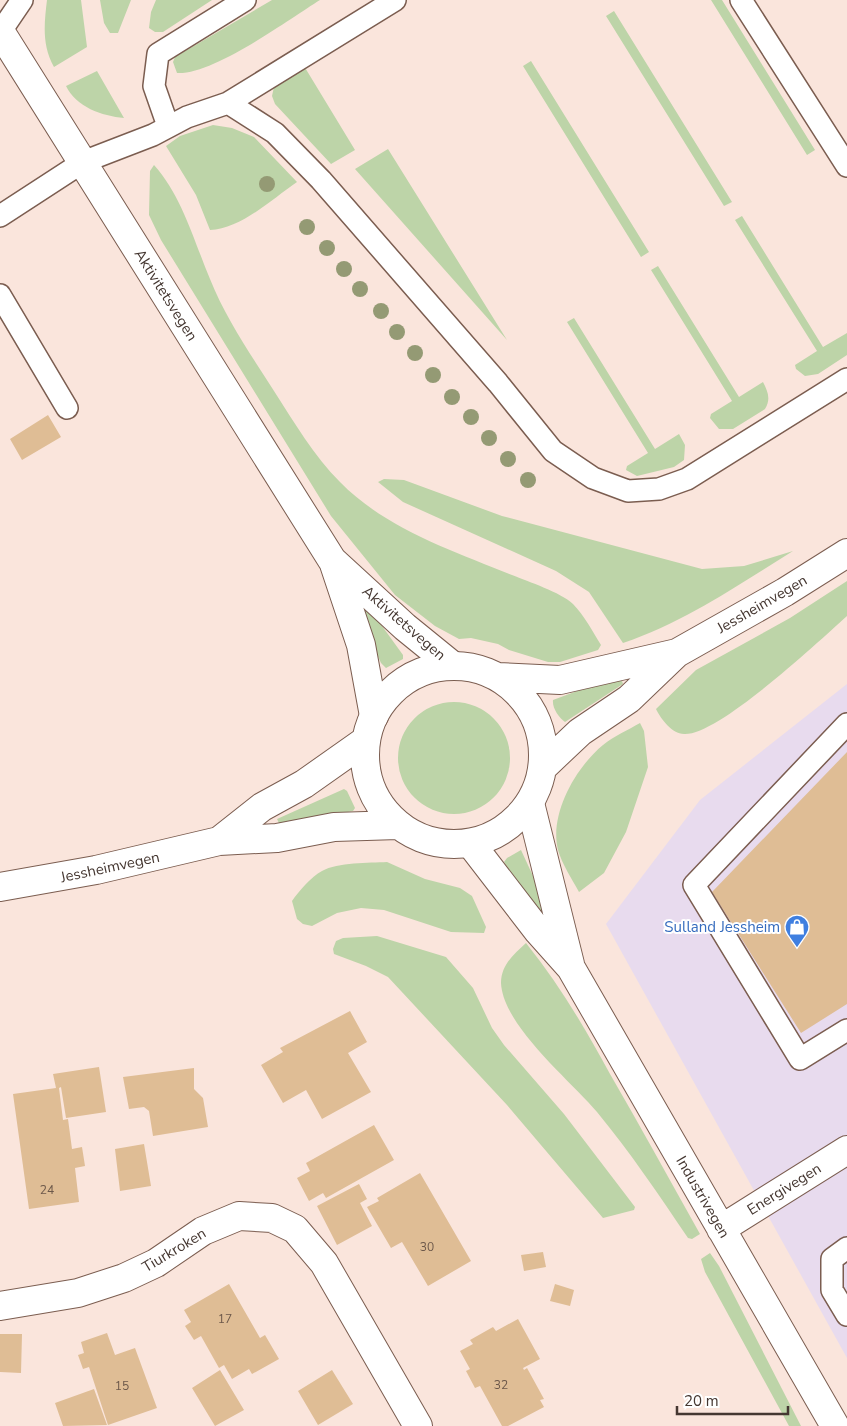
<svg xmlns="http://www.w3.org/2000/svg" width="847" height="1426" font-family="'Nunito Sans',sans-serif">
  <rect width="100%" height="100%" fill="#fae5dc"/>
  <!-- industrial -->
  <path fill="#e8dbee" d="M847,684V1358L606,924L700,800Z"/>
  <!-- green -->
  <path fill="#bdd4a8" d="M47,0H81L87,47L54,67C42,45 44,25 47,0Z
    M100,0H131L118,33H110L104,23Z
    M156,0H212L163,32H155L149,28L151,12Z
    M272,0H320C288,20 213,75 177,73L173,62L175,57Z
    M711,0H722L815,150L807,155Z
    M614,11L732,202L724,206L606,16Z
    M531,61L649,252L641,257L523,66Z
    M304,66L355,150L331,164L275,104L272,96L274,87Z
    M97,71L124,118C102,116 76,107 66,86Z
    M213,125L232,128L254,137L297,182C272,199 241,229 210,230L196,195L166,146L180,136Z
    M388,149L507,340L355,169Z
    M154,165C182,196 194,241 210,279C226,319 251,355 274,391C294,422 314,456 340,482C386,529 453,551 512,575C529,582 560,592 573,604C584,615 593,632 601,645L598,650L560,662H548L509,650L498,644L471,638L459,639L435,626L395,595L331,516L161,240L149,215L150,171Z
    M742,216L823,347L847,333V355L818,374L805,376L796,369L795,365L817,351L735,220Z
    M658,266L739,397L763,382C768,392 771,399 765,409L733,429H719L710,418L711,414L732,401L651,270Z
    M574,318L655,449L679,434L685,445L684,460L674,467L637,476L626,470L627,466L648,453L567,322Z
    M384,479L404,480L502,516L702,569L744,566L793,551C738,585 685,622 623,643L589,592L556,571L403,502L378,482Z
    M847,581V616C818,642 718,736 684,734C672,734 661,719 656,709L696,670L790,618Z
    M361,597L403,655V659L386,668L381,663L353,602Z
    M620,675L623,684L565,722C559,718 552,708 553,700Z
    M398 758a56 56 0 1 1 112 0a56 56 0 1 1-112 0Z
    M640,723L644,731L648,767L626,832L604,873L579,892C572,879 562,864 558,850C549,814 576,767 603,745C614,736 628,730 640,723Z
    M344,789L347,791L355,808L353,811L280,825L277,819Z
    M521,850L552,917L544,922L504,862L507,858Z
    M387,862L425,879L460,888L472,896L486,927L484,933L451,932L384,910L361,908L337,913L312,926L303,924L297,919L292,901C299,891 311,877 322,871C338,862 369,863 387,862Z
    M377,936L446,957L473,988L492,1028L504,1045L564,1114L635,1207L634,1210L603,1218L507,1105L388,977L366,966L334,954L333,949L336,941L343,938Z
    M526,943C559,984 585,1028 610,1074C641,1127 670,1181 700,1234L692,1239L688,1238C659,1195 630,1152 597,1112C571,1081 503,1026 501,983C501,965 514,954 526,943Z
    M710,1253L719,1266L801,1426H789L705,1272L701,1259Z"/>
  <!-- building -->
  <path fill="#dfbd95" d="M48,415L61,437L22,460L10,439Z
    M847,752V1004L801,1033L712,892Z
    M350,1011L367,1042L348,1053L371,1092L322,1119L306,1090L283,1103L261,1065L283,1052L280,1048Z
    M99,1067L106,1112L66,1118L61,1087L59,1088L63,1120L68,1119L72,1149L82,1147L85,1166L75,1168L79,1202L29,1209L13,1094L56,1088L53,1074Z
    M194,1068V1089L203,1098L208,1127L153,1136L149,1111L144,1107L129,1109L123,1077Z
    M374,1125L394,1160L326,1198L323,1193L309,1201L297,1178L310,1171L306,1163Z
    M144,1144L151,1186L120,1191L115,1149Z
    M420,1173L471,1261L428,1286L402,1242L391,1248L367,1207L379,1201L377,1198Z
    M359,1184L367,1199L360,1203L372,1226L337,1245L317,1206Z
    M543,1252L546,1267L524,1271L521,1255Z
    M229,1284L260,1338L265,1335L279,1359L252,1374L249,1369L232,1379L224,1365L219,1368L201,1336L194,1340L185,1326L191,1322L184,1310Z
    M555,1284L574,1290L570,1306L550,1301Z
    M518,1319L540,1359L523,1368L524,1370L527,1368L544,1399L540,1400L544,1407L508,1426H502L480,1386L475,1388L466,1371L470,1369L460,1351L473,1344L470,1340L493,1327L496,1331Z
    M107,1333L115,1355L135,1348L157,1408L108,1425L89,1367L83,1369L78,1355L84,1353L81,1342Z
    M0,1334H22L21,1373L0,1372Z
    M220,1370L244,1410L215,1426L192,1388Z
    M332,1370L353,1404L318,1425L298,1391Z
    M94,1389L107,1425L63,1426L55,1403Z"/>
  <g fill="none" stroke-linecap="round" stroke-linejoin="round">
    <defs>
      <path id="service" d="M741,0L847,166
        M1,31L22,0
        M228,103L275,133L321,180L498,383L553,451L593,478L628,491L659,489L687,479L847,379
        M168,126L154,86L158,54L245,0
        M0,216L83,162L153,135L187,117L228,103L395,0
        M0,295L67,408
        M847,724L694,885L800,1059L847,1030
        M847,1248L832,1259V1290L847,1315"/>
      <path id="minor" d="M530,803L570,964
        M471,844L538,931L571,968L835,1426
        M721,1229L847,1150
        M0,1306L78,1293L124,1278L156,1263L203,1231L239,1216L272,1218L295,1229L324,1263L418,1426"/>
      <path id="tertiary" d="M0,31L332,560L405,627L453,666
        M333,561L361,645L374,716"/>
      <path id="primary" d="M365 755a89 89 0 1 1 178 0a89 89 0 1 1-178 0Z
        M498,677L560,680L677,653
        M543,767L580,732L629,699L677,653L785,592L847,553
        M219,841L262,807L304,784L365,741
        M0,887L96,870L219,841L277,838L334,827L398,825"/>
    </defs>
    <!-- service casing -->
    <use href="#service" stroke="#7b5d50" stroke-width="24"/>
    <!-- minor casing -->
    <use href="#minor" stroke="#7b5d50" stroke-width="30"/>
    <!-- tertiary casing -->
    <use href="#tertiary" stroke="#7b5d50" stroke-width="30"/>
    <!-- primary casing -->
    <use href="#primary" stroke="#7b5d50" stroke-width="30"/>
    <!-- service -->
    <use href="#service" stroke="#fff" stroke-width="21"/>
    <!-- minor -->
    <use href="#minor" stroke="#fff" stroke-width="28"/>
    <!-- tertiary -->
    <use href="#tertiary" stroke="#fff" stroke-width="28"/>
    <!-- primary -->
    <use href="#primary" stroke="#fff" stroke-width="28"/>
  </g>
  <!-- trees -->
  <g fill="#949a74">
    <circle cx="267" cy="184" r="8"/>
    <circle cx="307" cy="227" r="8"/>
    <circle cx="327" cy="248" r="8"/>
    <circle cx="344" cy="269" r="8"/>
    <circle cx="360" cy="289" r="8"/>
    <circle cx="381" cy="311" r="8"/>
    <circle cx="397" cy="332" r="8"/>
    <circle cx="415" cy="353" r="8"/>
    <circle cx="433" cy="375" r="8"/>
    <circle cx="452" cy="397" r="8"/>
    <circle cx="471" cy="417" r="8"/>
    <circle cx="489" cy="438" r="8"/>
    <circle cx="508" cy="459" r="8"/>
    <circle cx="528" cy="480" r="8"/>
  </g>
  <!-- icons -->
  <defs>
    <symbol id="shop-pin" viewBox="-11 -11 22 30"><path d="M0 17L-7.5 6A9.5 9.5 0 1 1 7.5 6Z" fill="#3f7fe0" stroke="#fff"/><path d="M-5-2.5h2.3a2.7 3.5 0 0 1 5.4 0H5L5.5 6h-11ZM-1.5-2.5h3a1.5 2.3 0 0 0-3 0Z" fill="#fff"/></symbol>
  </defs>
  <g fill-rule="evenodd">
    <use href="#shop-pin" x="783" y="913" width="28" height="38"/>
  </g>
  <g text-anchor="middle" stroke-width="4" stroke-linejoin="round" paint-order="stroke">
    <!-- number labels -->
    <g font-size="12" fill="#6c584a">
      <text x="47" y="1194">24</text>
      <text x="427" y="1251">30</text>
      <text x="225" y="1323">17</text>
      <text x="501" y="1389">32</text>
      <text x="122" y="1390">15</text>
    </g>
    <!-- street labels -->
    <g font-size="15" fill="#453731" stroke="#fff">
      <text transform="translate(166 295) rotate(58)" y="5">Aktivitetsvegen</text>
      <text transform="translate(762 604) rotate(-30)" y="5">Jessheimvegen</text>
      <text transform="translate(404 623) rotate(41)" y="5">Aktivitetsvegen</text>
      <text transform="translate(110 867) rotate(-12)" y="5">Jessheimvegen</text>
      <text transform="translate(784 1189) rotate(-32)" y="5">Energivegen</text>
      <text transform="translate(703 1197) rotate(60)" y="5">Industrivegen</text>
      <text transform="translate(174 1250) rotate(-31)" y="5">Tiurkroken</text>
    </g>
    <!-- shop labels -->
    <g font-size="15" fill="#366cbe" stroke="#fff" text-anchor="end">
      <text x="780" y="932">Sulland Jessheim</text>
    </g>
  </g>
  <!-- scale -->
  <path d="M677 1406v8h111v-8" fill="none" stroke="#453731" stroke-width="2.5"/>
  <text x="684" y="1406" font-size="15" fill="#453731" stroke="#ffffff" stroke-width="4" paint-order="stroke">20 m</text>
</svg>
